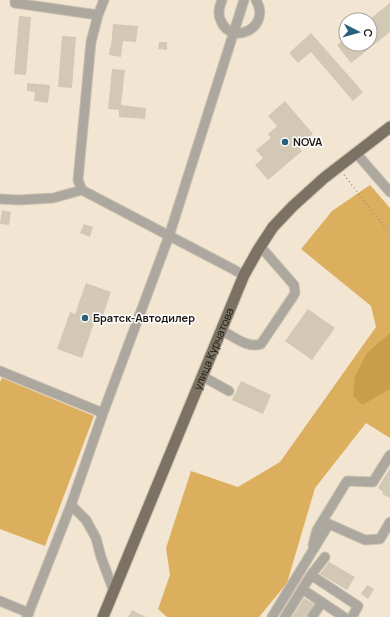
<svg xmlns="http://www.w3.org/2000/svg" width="390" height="617" font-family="Manrope,sans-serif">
  <rect width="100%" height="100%" fill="#f2e6d2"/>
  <!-- forest -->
  <path fill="#dcaf5f" d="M370,185L390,208V438L366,423L315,488L287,583L259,617H167L158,609L170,575L166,548L191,471L238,487L280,462L376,327L371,306L301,249L332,211Z
    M2,378L94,416L45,546L0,529V382Z"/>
  <!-- water -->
  <path fill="#c99d4c" d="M390,333V389L362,405L353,396L355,376L367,353Z"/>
  <!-- building -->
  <path fill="#d3c8b4" d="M390,3V32L351,63L337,45L346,38V44H370V19Z
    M19,16L31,17L26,75L14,74Z
    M113,24L138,26L136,42L123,41L121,57L109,55L110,47H111Z
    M311,33L363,92L353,101L311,52L298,63L289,53Z
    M62,36L76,37L72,88L58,87Z
    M159,42H167V50L158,49Z
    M112,69L125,70L121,105L146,108L145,119L119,117V110L108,109Z
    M27,83L50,85L48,103L34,101L35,92L27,91Z
    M285,101L313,134L299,147L302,151L268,180L255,165L263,158L256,150L271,138L268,134L277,126L268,116Z
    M2,210L11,212L9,225L0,224Z
    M84,224L93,227L90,237L80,233Z
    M86,283L111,292L100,324L94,323L82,358L57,349L70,312L75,314Z
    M308,309L335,328L312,360L285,341Z
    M241,381L271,395L263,414L232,400Z
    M390,468V498L382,494L383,492L378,488Z
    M329,562L355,577L347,590L320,574Z
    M367,585L374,589L368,599L361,594Z
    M304,598L314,604L306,617H292Z
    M132,610L146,617H128Z"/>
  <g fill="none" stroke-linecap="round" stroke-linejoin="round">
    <defs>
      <path id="minor" d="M15,0V3L98,15
        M222,0C219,7 217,14 221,21C232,47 272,27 256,0
        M356,153L390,192
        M82,190L78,180L91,42L98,15L104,0
        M0,199L19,200L53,198L82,190L244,275
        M221,330C233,336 248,349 261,344L292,298L295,293L294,285L260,246
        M0,371L103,413
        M202,376L229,391
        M71,505L86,520L96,538L101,557L114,592
        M313,545L317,530L347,481L373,482L390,455
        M311,575L325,557
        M302,589L344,617
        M0,601L29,613
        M27,617L71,505L103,413L169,236L244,0
        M272,617L329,524L365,540L380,539L390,522
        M285,617L311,575L358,606L352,617
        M312,617L322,602"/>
      <g id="major">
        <path id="s1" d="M103,617L244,275L258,250L273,227L293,206L324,178L390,127"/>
      </g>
    </defs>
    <!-- minor casing -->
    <use href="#minor" stroke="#cbc1af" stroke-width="11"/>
    <!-- major casing -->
    <use href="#major" stroke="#cbc1af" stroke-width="13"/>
    <!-- path -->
    <path stroke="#9c9384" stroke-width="1.5" stroke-dasharray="1 3" stroke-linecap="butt" d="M344,175L390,234"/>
    <!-- minor -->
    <use href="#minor" stroke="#aca79f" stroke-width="9"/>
    <!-- major -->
    <use href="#major" stroke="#7b7263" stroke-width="11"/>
  </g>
  <!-- markers -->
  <g fill="#28617b" stroke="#fff" stroke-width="1.5">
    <circle cx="285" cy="142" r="4"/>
    <circle cx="85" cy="318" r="4"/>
  </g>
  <g text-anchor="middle" stroke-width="3" stroke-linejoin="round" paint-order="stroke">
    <!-- poi labels -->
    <g font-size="11" font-weight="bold" fill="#1b1710" stroke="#fff" text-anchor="start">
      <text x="293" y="146">NOVA</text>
      <text x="93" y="322">Братск-Автодилер</text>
    </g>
    <!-- street labels -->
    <g font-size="11" fill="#1b1710" stroke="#fff">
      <text dy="4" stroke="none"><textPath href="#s1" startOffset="290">улица Курчатова</textPath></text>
    </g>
  </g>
  <!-- north arrow -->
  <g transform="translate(358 32) rotate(96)"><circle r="19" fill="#ffffff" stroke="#a4a29f"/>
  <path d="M0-3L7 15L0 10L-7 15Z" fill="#28617b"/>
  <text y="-6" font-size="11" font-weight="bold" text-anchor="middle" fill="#1b1710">С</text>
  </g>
</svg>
